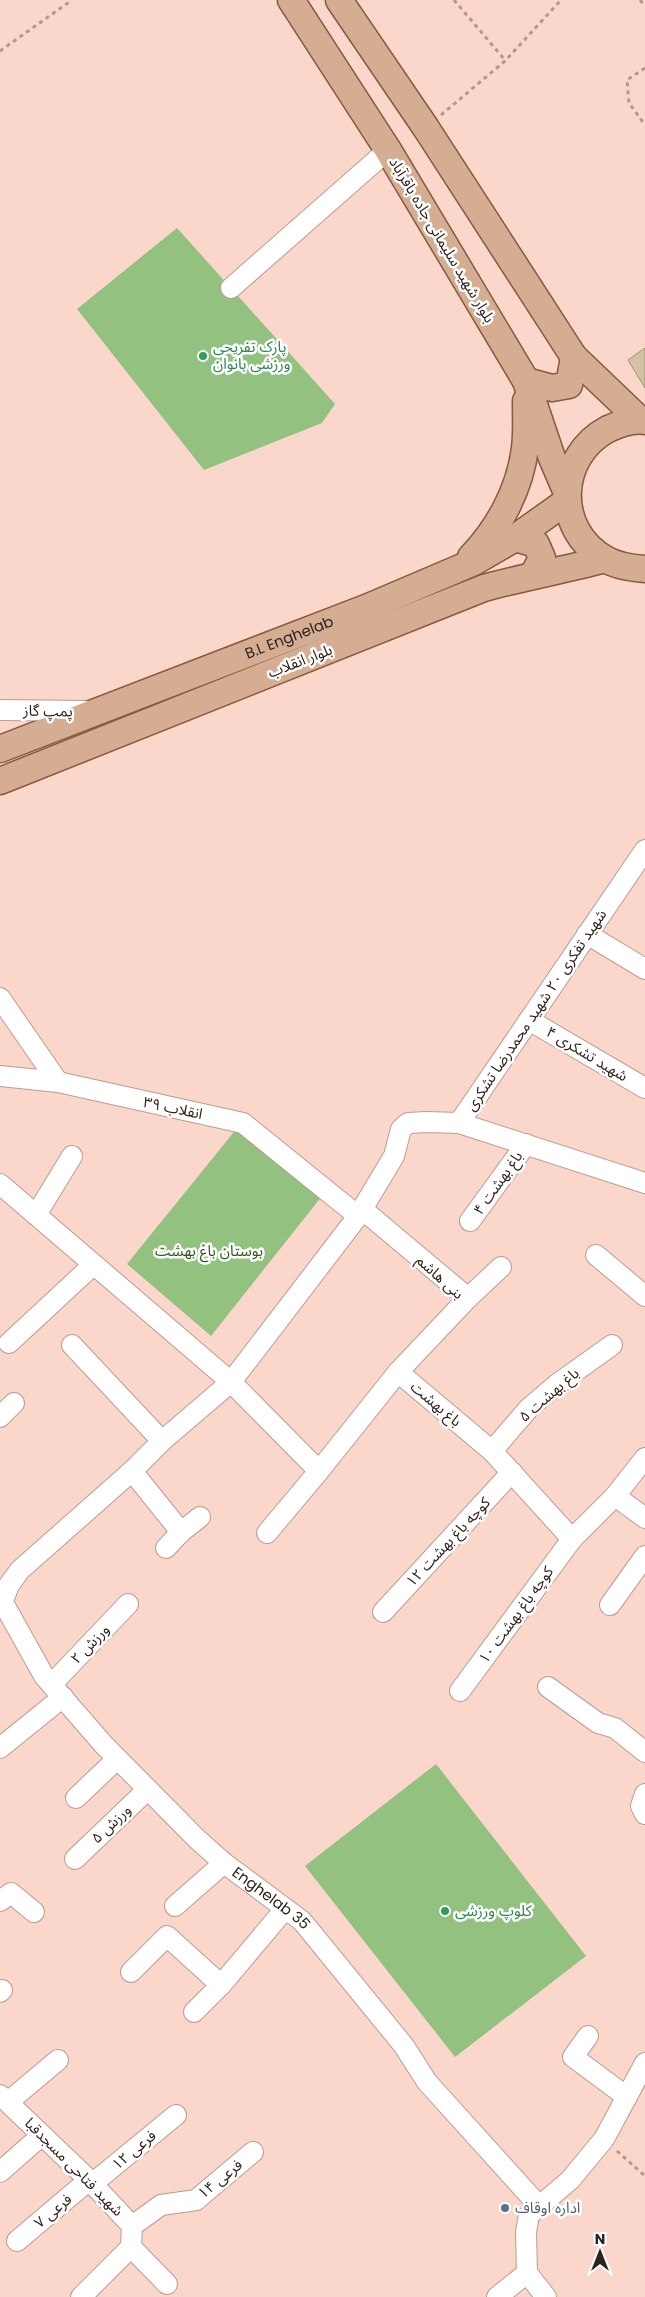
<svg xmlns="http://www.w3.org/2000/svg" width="645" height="2297" font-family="Poppins,'Noto Sans Arabic',sans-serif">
  <rect width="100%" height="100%" fill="#fad7ca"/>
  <!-- green -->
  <path fill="#92c180" d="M177,228L335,404L322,423L204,470L77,309Z
    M238,1127L322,1196L211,1336L127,1264Z
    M436,1764L586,1956L455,2057L305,1866Z"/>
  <!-- building -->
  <path fill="#d5c2a6" stroke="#a08f74" d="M645,348V388L628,360Z"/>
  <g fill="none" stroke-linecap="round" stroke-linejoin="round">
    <defs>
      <g id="minor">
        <path d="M231,288L388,150"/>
        <path d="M0,710L87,711"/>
        <path d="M587,934L645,969"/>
        <path d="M0,998L58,1082"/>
        <path d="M529,1020L645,1088"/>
        <path d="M0,1076L58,1082L243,1123L358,1216"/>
        <path d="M459,1123L645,1183"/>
        <path d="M0,1184L231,1382L319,1471L398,1372L468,1298L362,1209"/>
        <path d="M36,1215L72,1156"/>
        <path d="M470,1221L526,1144"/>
        <path d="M596,1255L645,1296"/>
        <path d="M468,1298L501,1267"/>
        <path d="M9,1343L93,1265"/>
        <path d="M72,1345L162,1441"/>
        <path d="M398,1372L492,1451L572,1539L615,1496L645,1458"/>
        <path d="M0,1417L14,1403"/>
        <path d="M492,1451L529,1408L556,1385L612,1345"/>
        <path d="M132,1471L181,1532L200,1517"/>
        <path d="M615,1496L645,1518"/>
        <path d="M267,1533L319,1471"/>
        <path d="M166,1548L181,1532"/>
        <path id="s1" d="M0,1597L44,1676L103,1744L197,1839L224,1863L302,1921L404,2046L427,2082L539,2206"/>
        <path d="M0,1605L3,1601L9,1585L20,1570L132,1471L162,1441L231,1382L358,1216L394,1156L401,1129L408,1123L426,1122L459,1123L645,850"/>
        <path d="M610,1605L645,1556"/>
        <path d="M383,1612L512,1472"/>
        <path d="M52,1684L128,1604"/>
        <path d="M548,1687L598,1723L615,1728L645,1752"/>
        <path d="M460,1691L572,1539"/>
        <path d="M0,1748L63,1697"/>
        <path d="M645,1794L641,1806L645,1814"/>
        <path d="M76,1798L117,1759"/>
        <path d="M75,1859L147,1790"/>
        <path d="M0,1901L11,1893L34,1912"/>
        <path d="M175,1906L224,1863"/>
        <path d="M131,1972L167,1936L221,1985L285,1909"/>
        <path d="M0,1992L2,1990"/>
        <path d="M194,2012L221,1985"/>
        <path d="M588,2036L573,2057L627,2097"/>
        <path d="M0,2095L89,2180L132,2226L131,2247"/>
        <path d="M8,2102L58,2060"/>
        <path d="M0,2172L42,2135"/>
        <path d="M92,2184L176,2115"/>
        <path d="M132,2226L161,2205L196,2200L253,2152"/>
        <path d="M17,2241L89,2180"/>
        <path d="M131,2247L167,2284"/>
        <path d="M527,2273L526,2232L529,2215L570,2180L604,2139L645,2063"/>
        <path d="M527,2273L546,2297"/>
        <path d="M81,2297L131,2247"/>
        <path d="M497,2297L527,2273"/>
      </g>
      <g id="major">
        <path d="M291,0L388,150L526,381L552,458L567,493"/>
        <path d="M339,0L426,128L574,357L640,420"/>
        <path d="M526,381L552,388L569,385L574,357"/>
        <path d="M645,421C633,419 619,424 608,429C557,456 553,529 605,559C617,566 631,568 645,569"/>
        <path d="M515,538L536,544L542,558L533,575"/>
        <path d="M471,557C499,528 520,489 525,448C527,433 526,417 526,401"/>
        <path id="s2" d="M0,749L366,608L474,562L515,538L567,501"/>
        <path d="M0,781L484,588C524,577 565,570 605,559"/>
      </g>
    </defs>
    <!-- minor casing -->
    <use href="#minor" stroke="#bd9c90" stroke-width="22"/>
    <!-- major casing -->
    <use href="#major" stroke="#88593b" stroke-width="29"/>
    <!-- path -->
    <path stroke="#b3988e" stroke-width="3" stroke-dasharray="4 4" stroke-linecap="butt" d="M454,0L505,60
      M640,0L645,6
      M0,51L72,0
      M645,68L627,80L629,103L645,125
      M441,115L505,61L561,0
      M617,2151L645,2176"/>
    <!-- minor -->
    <use href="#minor" stroke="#fff" stroke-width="20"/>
    <!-- major -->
    <use href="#major" stroke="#d4ad93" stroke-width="26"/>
  </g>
  <!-- markers -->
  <g fill="#2e9e5b" stroke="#fff" stroke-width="2">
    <circle cx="203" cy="356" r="5"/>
    <circle cx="445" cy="1911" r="5"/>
  </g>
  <circle fill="#5c6f8a" stroke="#fff" stroke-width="2" cx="505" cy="2208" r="5"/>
  <g text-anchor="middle" stroke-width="5" stroke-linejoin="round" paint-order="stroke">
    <!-- street labels -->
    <g font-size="15" fill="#2f221e" stroke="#fff">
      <text transform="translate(442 240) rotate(59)" y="5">بلوار شهید سلیمانی جاده باقرآباد</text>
      <text dy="5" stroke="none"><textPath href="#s2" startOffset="310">B.L Enghelab</textPath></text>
      <text transform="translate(300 661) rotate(-21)" y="5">بلوار انقلاب</text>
      <text transform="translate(48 711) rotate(1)" y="5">پمپ گاز</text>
      <text transform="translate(536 1010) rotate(-56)" y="5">شهید تفکری ۲۰ شهید محمدرضا تشکری</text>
      <text transform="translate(587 1054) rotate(31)" y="5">شهید تشکری ۴</text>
      <text transform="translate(173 1108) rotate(12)" y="5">انقلاب ۳۹</text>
      <text transform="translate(498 1183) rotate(-55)" y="5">باغ بهشت ۴</text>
      <text transform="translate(440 1277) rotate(42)" y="5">بنی هاشم</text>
      <text transform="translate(549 1395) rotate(-41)" y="5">باغ بهشت ۵</text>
      <text transform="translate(436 1404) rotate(40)" y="5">باغ بهشت</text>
      <text transform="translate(448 1542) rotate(-47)" y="5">کوچه باغ بهشت ۱۲</text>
      <text transform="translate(516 1615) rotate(-54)" y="5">کوچه باغ بهشت ۱۰</text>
      <text transform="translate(90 1644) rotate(-46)" y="5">ورزش ۲</text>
      <text transform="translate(111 1824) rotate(-44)" y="5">ورزش ۵</text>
      <text dy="5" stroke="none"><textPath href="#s1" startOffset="409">Enghelab 35</textPath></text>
      <text transform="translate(134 2150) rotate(-40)" y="5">فرعی ۱۲</text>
      <text transform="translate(74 2167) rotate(45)" y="5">شهید فتاحی مسجدقبا</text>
      <text transform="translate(220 2179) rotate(-39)" y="5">فرعی ۱۴</text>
      <text transform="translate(53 2211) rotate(-40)" y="5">فرعی ۷</text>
    </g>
    <!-- leisure labels -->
    <g font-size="15" fill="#27864d" stroke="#fff" text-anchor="start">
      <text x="213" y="352">پارک تفریحی<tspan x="213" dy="17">ورزشی بانوان</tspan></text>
      <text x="455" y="1916">کلوپ ورزشی</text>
    </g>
    <!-- park labels -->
    <g font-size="15" fill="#2c5b15" stroke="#fff">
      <text x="209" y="1256">بوستان باغ بهشت</text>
    </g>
    <!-- service labels -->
    <g font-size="15" fill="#4e5e75" stroke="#fff" text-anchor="start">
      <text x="515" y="2213">اداره اوقاف</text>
    </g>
  </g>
  <!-- north arrow -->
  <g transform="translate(600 2252)" stroke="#ffffff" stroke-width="4" paint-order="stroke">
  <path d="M0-4L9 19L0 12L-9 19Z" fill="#2f221e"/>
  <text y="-8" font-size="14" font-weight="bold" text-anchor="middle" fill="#2f221e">N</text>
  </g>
</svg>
